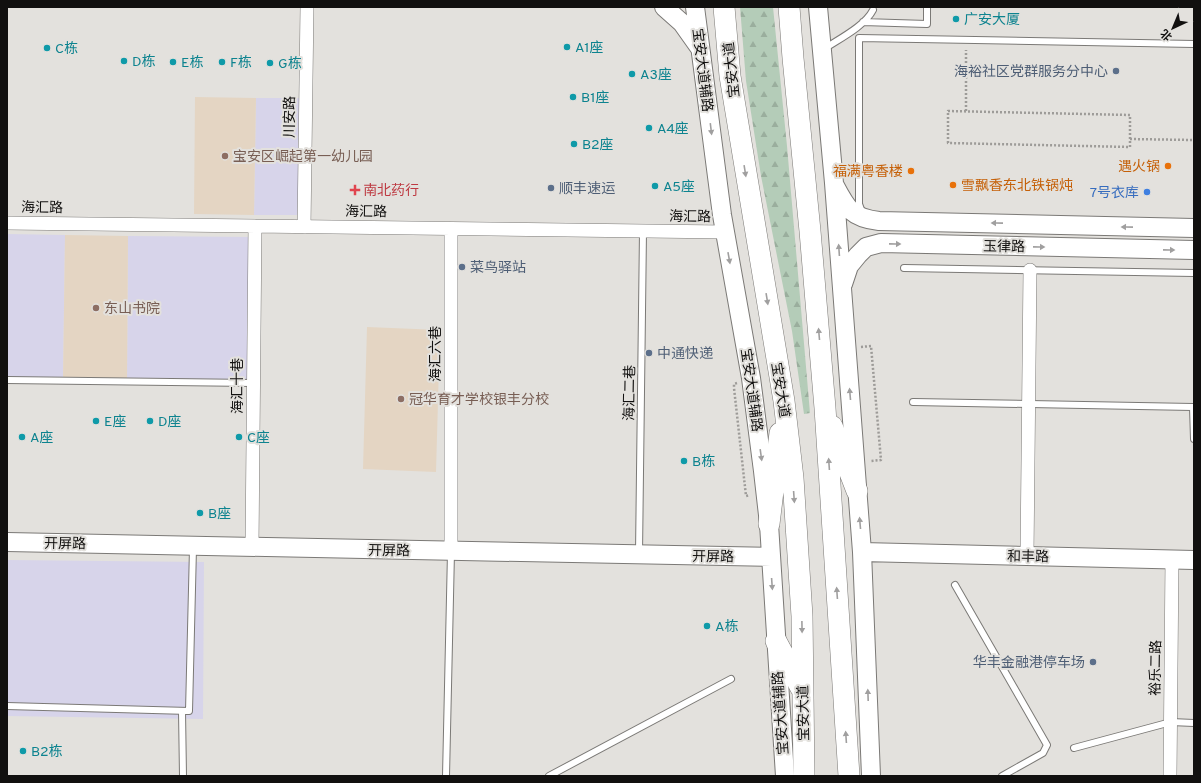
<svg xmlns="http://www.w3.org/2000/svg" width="1201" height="783" font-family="Overpass,'Noto Sans SC',sans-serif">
  <defs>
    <pattern id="forest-firs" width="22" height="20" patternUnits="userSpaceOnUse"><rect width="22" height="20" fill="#b4ccb8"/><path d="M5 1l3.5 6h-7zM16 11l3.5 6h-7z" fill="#9aae9d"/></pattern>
  </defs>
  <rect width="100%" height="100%" fill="#e3e1dd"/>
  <!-- commercial -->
  <path fill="#d7d4ea" d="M256,98H299L298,215H254Z
    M7,234L65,235L63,380H7Z
    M128,236L254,237L253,383L127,381Z
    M7,560L204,562L203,719L7,716Z"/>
  <!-- education -->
  <path fill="#e4d5c3" d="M195,97L256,98L254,215L194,214Z
    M65,235L128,236L127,381L63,380Z
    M367,327L440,330L436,472L363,469Z"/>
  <!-- forest -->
  <path fill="url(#forest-firs)" d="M740,7H773L787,146L810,413L804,414L792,331L761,176L746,81Z"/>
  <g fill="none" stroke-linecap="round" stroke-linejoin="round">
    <defs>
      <path id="lane" d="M863,22L927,24V7
        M824,49C839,39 865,26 873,10
        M862,212L859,204V38L1194,44
        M904,268L1194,273
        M7,380L253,383
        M913,402L1193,407L1194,439
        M639,553L643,231
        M955,585L1047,745L1043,753L1002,776
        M7,706L189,711L193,548
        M182,711L183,776
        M1074,748L1171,722L1194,723
        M446,776L451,552
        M549,776L731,679"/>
      <path id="street" d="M7,223L725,232
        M304,227L307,7
        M451,229V551
        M252,547L255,226
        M1027,556L1030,270
        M1170,776L1172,559"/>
      <path id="secondary" d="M664,7L682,23L699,47
        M695,7L722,215L751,378L763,471L769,524L785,776
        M818,7L834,183L862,552L871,776
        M835,186C847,209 852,218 879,221L1194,228
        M843,284L849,266L858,255L866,247L881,243L1194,250
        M7,542L771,557
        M862,552L1194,560"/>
      <path id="primary" d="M724,7L730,76L784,401L793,478L802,616L804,776
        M789,7L793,58L810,231L825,408L849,776
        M832,426L857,491
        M769,524L780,433
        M776,641L801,688"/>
    </defs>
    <!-- lane casing -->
    <use href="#lane" stroke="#7b7976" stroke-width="8"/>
    <!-- street casing -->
    <use href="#street" stroke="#7b7976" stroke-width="14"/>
    <!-- secondary casing -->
    <use href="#secondary" stroke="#7b7976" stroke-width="20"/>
    <!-- primary casing -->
    <use href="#primary" stroke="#7b7976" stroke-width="22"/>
    <!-- path -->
    <path stroke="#9d9b98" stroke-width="2.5" stroke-dasharray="2 2" stroke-linecap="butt" d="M948,111L1130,115V147L948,143Z
      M966,111V50
      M1130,139L1192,140
      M861,347L871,346L881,460L871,461
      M737,383L734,384V388L746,496L750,495"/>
    <!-- lane -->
    <use href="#lane" stroke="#fff" stroke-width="6"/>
    <!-- street -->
    <use href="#street" stroke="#fff" stroke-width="13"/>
    <!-- secondary -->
    <use href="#secondary" stroke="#fff" stroke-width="18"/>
    <!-- primary -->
    <use href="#primary" stroke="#fff" stroke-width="21"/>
  </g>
  <!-- one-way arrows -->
  <defs><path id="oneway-solid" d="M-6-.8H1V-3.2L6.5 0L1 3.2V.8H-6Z"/></defs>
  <g fill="#a09f9f">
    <use href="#oneway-solid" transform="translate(711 129) rotate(83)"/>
    <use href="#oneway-solid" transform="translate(745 171) rotate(81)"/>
    <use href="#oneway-solid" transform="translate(997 223) rotate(-179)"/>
    <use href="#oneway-solid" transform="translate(1127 227) rotate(-179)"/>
    <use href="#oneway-solid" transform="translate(895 244) rotate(1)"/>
    <use href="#oneway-solid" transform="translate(1039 247) rotate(1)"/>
    <use href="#oneway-solid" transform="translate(839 250) rotate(-94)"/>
    <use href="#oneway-solid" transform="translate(1169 250) rotate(1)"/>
    <use href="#oneway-solid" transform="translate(729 258) rotate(80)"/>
    <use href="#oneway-solid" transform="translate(767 299) rotate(81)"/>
    <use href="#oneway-solid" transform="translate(819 334) rotate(-95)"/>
    <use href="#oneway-solid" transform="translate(850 394) rotate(-95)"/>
    <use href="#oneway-solid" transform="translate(761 455) rotate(82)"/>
    <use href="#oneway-solid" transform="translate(829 464) rotate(-94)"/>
    <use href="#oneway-solid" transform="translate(794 497) rotate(86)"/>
    <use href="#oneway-solid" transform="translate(860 523) rotate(-95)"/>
    <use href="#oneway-solid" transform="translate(772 584) rotate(86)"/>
    <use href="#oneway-solid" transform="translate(837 593) rotate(-94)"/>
    <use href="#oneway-solid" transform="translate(802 627) rotate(89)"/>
    <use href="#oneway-solid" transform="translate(868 695) rotate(-92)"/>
    <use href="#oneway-solid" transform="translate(846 737) rotate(-94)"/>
  </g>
  <!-- markers -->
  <g fill="#0f9aa8" stroke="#e3e1dd" stroke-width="1.5">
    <circle cx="956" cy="19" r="4"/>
    <circle cx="567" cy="47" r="4"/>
    <circle cx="47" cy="48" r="4"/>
    <circle cx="124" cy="61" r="4"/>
    <circle cx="173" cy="62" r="4"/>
    <circle cx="222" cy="62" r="4"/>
    <circle cx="270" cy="63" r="4"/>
    <circle cx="632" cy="74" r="4"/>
    <circle cx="573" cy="97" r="4"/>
    <circle cx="649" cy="128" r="4"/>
    <circle cx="574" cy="144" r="4"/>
    <circle cx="655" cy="186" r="4"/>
    <circle cx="96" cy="421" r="4"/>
    <circle cx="150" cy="421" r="4"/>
    <circle cx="22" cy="437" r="4"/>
    <circle cx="239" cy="437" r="4"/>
    <circle cx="684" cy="461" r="4"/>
    <circle cx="200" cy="513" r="4"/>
    <circle cx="707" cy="626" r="4"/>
    <circle cx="23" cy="751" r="4"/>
  </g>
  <g fill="#5c6f8a" stroke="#e3e1dd" stroke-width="1.5">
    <circle cx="1116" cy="71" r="4"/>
    <circle cx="551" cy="188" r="4"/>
    <circle cx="462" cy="267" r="4"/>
    <circle cx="649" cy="353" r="4"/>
    <circle cx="1093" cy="662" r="4"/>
  </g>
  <g fill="#8d6e63" stroke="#e3e1dd" stroke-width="1.5">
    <circle cx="225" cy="156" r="4"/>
    <circle cx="96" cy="308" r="4"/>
    <circle cx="401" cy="399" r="4"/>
  </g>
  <g fill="#e8710a" stroke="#e3e1dd" stroke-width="1.5">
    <circle cx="1168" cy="166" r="4"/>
    <circle cx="911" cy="171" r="4"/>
    <circle cx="953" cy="185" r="4"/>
  </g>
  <path fill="#e0444e" stroke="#e3e1dd" stroke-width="1.5" d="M353 184h4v4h4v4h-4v4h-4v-4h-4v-4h4z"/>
  <circle fill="#3f7fe0" stroke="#e3e1dd" stroke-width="1.5" cx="1147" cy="192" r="4"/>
  <g text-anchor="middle" stroke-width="4" stroke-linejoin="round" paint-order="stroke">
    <!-- culture labels -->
    <g font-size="14" fill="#0d838f" stroke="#e3e1dd" text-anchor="start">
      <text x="964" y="24">广安大厦</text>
      <text x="575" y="52">A1座</text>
      <text x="55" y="53">C栋</text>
      <text x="132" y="66">D栋</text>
      <text x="181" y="67">E栋</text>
      <text x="230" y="67">F栋</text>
      <text x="278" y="68">G栋</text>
      <text x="640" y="79">A3座</text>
      <text x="581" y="102">B1座</text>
      <text x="657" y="133">A4座</text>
      <text x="582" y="149">B2座</text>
      <text x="663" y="191">A5座</text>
      <text x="104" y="426">E座</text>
      <text x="158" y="426">D座</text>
      <text x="30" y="442">A座</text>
      <text x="247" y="442">C座</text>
      <text x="692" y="466">B栋</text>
      <text x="208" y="518">B座</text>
      <text x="715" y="631">A栋</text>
      <text x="31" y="756">B2栋</text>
    </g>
    <!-- street labels -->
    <g font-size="14" fill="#11100f" stroke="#e3e1dd">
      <text transform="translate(703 70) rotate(83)" y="5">宝安大道辅路</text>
      <text transform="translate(731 70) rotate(-96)" y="5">宝安大道</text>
      <text transform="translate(289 117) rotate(-89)" y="5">川安路</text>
      <text transform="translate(42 207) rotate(1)" y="5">海汇路</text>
      <text transform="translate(366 211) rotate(1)" y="5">海汇路</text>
      <text transform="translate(690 216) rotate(1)" y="5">海汇路</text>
      <text transform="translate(1004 246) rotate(1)" y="5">玉律路</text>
      <text transform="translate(435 354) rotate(-90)" y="5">海汇六巷</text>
      <text transform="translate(237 386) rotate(-90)" y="5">海汇十巷</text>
      <text transform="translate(752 390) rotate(82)" y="5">宝安大道辅路</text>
      <text transform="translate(781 390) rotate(81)" y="5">宝安大道</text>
      <text transform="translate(629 393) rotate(-89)" y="5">海汇二巷</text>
      <text transform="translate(65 543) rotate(1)" y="5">开屏路</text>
      <text transform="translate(389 550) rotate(1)" y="5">开屏路</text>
      <text transform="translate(713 556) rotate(1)" y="5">开屏路</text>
      <text transform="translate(1028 556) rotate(1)" y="5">和丰路</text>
      <text transform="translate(1155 668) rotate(-89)" y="5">裕乐二路</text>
      <text transform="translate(780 713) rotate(-94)" y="5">宝安大道辅路</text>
      <text transform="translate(803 713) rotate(-91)" y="5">宝安大道</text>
    </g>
    <!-- service labels -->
    <g font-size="14" fill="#4e5e75" stroke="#e3e1dd" text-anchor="start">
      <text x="1108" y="76" text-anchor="end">海裕社区党群服务分中心</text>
      <text x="559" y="193">顺丰速运</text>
      <text x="470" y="272">菜鸟驿站</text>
      <text x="657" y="358">中通快递</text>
      <text x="1085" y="667" text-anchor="end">华丰金融港停车场</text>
    </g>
    <!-- education labels -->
    <g font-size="14" fill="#785e54" stroke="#e3e1dd" text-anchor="start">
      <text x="233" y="161">宝安区崛起第一幼儿园</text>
      <text x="104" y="313">东山书院</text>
      <text x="409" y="404">冠华育才学校银丰分校</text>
    </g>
    <!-- food labels -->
    <g font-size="14" fill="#c56008" stroke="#e3e1dd" text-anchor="end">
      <text x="1160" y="171">遇火锅</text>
      <text x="903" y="176">福满粤香楼</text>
      <text x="961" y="190" text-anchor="start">雪飘香·东北铁锅炖</text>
    </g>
    <!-- health labels -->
    <g font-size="14" fill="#be3a42" stroke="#e3e1dd" text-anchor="start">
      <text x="363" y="195">南北药行</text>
    </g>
    <!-- shop labels -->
    <g font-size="14" fill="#366cbe" stroke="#e3e1dd" text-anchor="end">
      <text x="1139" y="197">7号衣库</text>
    </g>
  </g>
  <!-- border -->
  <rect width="1201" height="783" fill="none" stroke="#11100f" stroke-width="16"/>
  <!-- north arrow -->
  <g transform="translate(1173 28) rotate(224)" stroke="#e3e1dd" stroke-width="3" paint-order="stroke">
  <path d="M0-3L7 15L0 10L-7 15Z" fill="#11100f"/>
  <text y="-6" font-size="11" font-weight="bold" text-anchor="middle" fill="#11100f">北</text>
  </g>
</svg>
